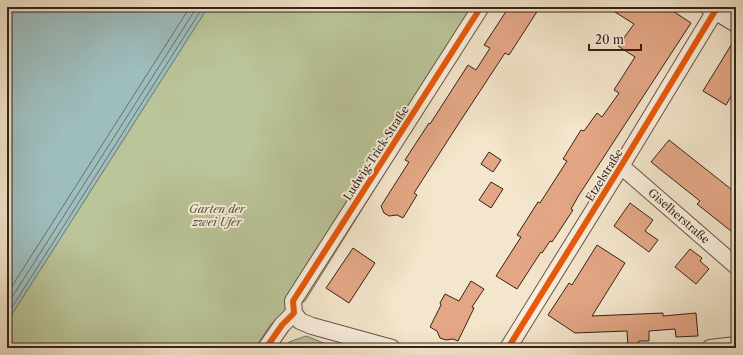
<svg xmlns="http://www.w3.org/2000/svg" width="743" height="355" font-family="'Libre Caslon Text',serif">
  <rect width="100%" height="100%" fill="#f4e6cc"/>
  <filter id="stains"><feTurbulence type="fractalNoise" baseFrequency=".005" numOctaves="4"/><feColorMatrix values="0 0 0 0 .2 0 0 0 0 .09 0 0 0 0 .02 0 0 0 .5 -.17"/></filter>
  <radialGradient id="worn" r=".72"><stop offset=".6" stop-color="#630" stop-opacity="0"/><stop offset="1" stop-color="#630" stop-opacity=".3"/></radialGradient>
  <!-- green -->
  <path fill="#bac599" stroke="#787459" d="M208,7H488L305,301L271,324L255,348H7V322Z
    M306,336L331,346L342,348H285L289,342Z"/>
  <!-- water -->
  <path fill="#9ebebe" stroke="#74807c" d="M7,7H208L7,322Z"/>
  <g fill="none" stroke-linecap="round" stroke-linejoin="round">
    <!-- shore -->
    <path stroke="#6a706c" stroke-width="1" d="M7,294L190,7
      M7,305L197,7
      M7,315L203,7"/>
  </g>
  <!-- building -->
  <path fill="#e4a786" stroke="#352219" d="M509,7H540L509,55L505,53L459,123L414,193L417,195L403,218L397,215L389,216L384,213L381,206L409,162L405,160L429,123L430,124L468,65L476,70L490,48L484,45Z
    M607,7H667L691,23L579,195L571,209L573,210L552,242L550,241L542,253L541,252L517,289L496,276L521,237L517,235L538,202L540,203L567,161L563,159L581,130L584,131L597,113L602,117L619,93L614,90L635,57L618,46L634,24Z
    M736,37V88L726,105L703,91Z
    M669,140L736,193V235L697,204L700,201L651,162Z
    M489,152L501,160L493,172L481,164Z
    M491,182L503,189L491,208L479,200Z
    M630,203L653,220L645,231L658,240L649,252L614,226Z
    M597,245L625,263L592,316L663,313V316L696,313L698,336L676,337L675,329L649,331V341H639L635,348H628L627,331L575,333L548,315L569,283L572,285Z
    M353,248L375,263L349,303L326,288Z
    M690,249L702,258L700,261L709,269L696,284L675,267Z
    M471,281L484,289L472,307L474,308L458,341L453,339L446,340L440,338L437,331L430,327L441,305L440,303L445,294L459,301Z"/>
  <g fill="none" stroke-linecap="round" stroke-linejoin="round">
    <defs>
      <path id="street" d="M708,7L736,24
        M621,166L736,266
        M294,313L293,301L481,7
        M294,313L300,321L312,326L392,348
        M266,348L282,325L294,313
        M508,348L621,166L715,11
        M710,348L736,345"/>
    </defs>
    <!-- street casing -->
    <use href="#street" stroke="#655346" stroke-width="18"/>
    <!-- street -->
    <use href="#street" stroke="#f8efde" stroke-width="16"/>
    <defs>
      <path id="cycleway" d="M266,348L282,325L294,313L293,301L481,7
        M508,348L621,166L715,11"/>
    </defs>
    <!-- cycleway casing -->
    <use href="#cycleway" stroke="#f8efde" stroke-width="8"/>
    <!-- cycleway -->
    <use href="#cycleway" stroke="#e8590c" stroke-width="6"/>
  </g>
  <g text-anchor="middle" stroke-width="4" stroke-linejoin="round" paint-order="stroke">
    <!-- street labels -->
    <g font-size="11" fill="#352219" stroke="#f8efde">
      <text transform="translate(376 153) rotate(-57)" y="4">Ludwig-Trick-Straße</text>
      <text transform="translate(604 175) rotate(-58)" y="4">Etzelstraße</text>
      <text transform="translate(679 216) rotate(41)" y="4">Giselherstraße</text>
    </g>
    <!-- park labels -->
    <g font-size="11" font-style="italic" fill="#5d533f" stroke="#f8efde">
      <text x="217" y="213">Garten der<tspan x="217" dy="13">zwei Ufer</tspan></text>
    </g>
  </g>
  <!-- margin -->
  <rect width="743" height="355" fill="none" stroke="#f4e6cc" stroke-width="24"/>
  <rect x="8" y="8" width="727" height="339" fill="none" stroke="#352219" stroke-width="2"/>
  <rect x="12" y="12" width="719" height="331" fill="none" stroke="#352219"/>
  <!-- scale -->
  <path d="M589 44v6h52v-6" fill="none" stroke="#352219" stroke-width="2"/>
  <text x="595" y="44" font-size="12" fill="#352219" stroke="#f8efde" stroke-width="3" paint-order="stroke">20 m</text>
  <rect width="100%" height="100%" filter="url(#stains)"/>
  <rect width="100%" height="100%" fill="url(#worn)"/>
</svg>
